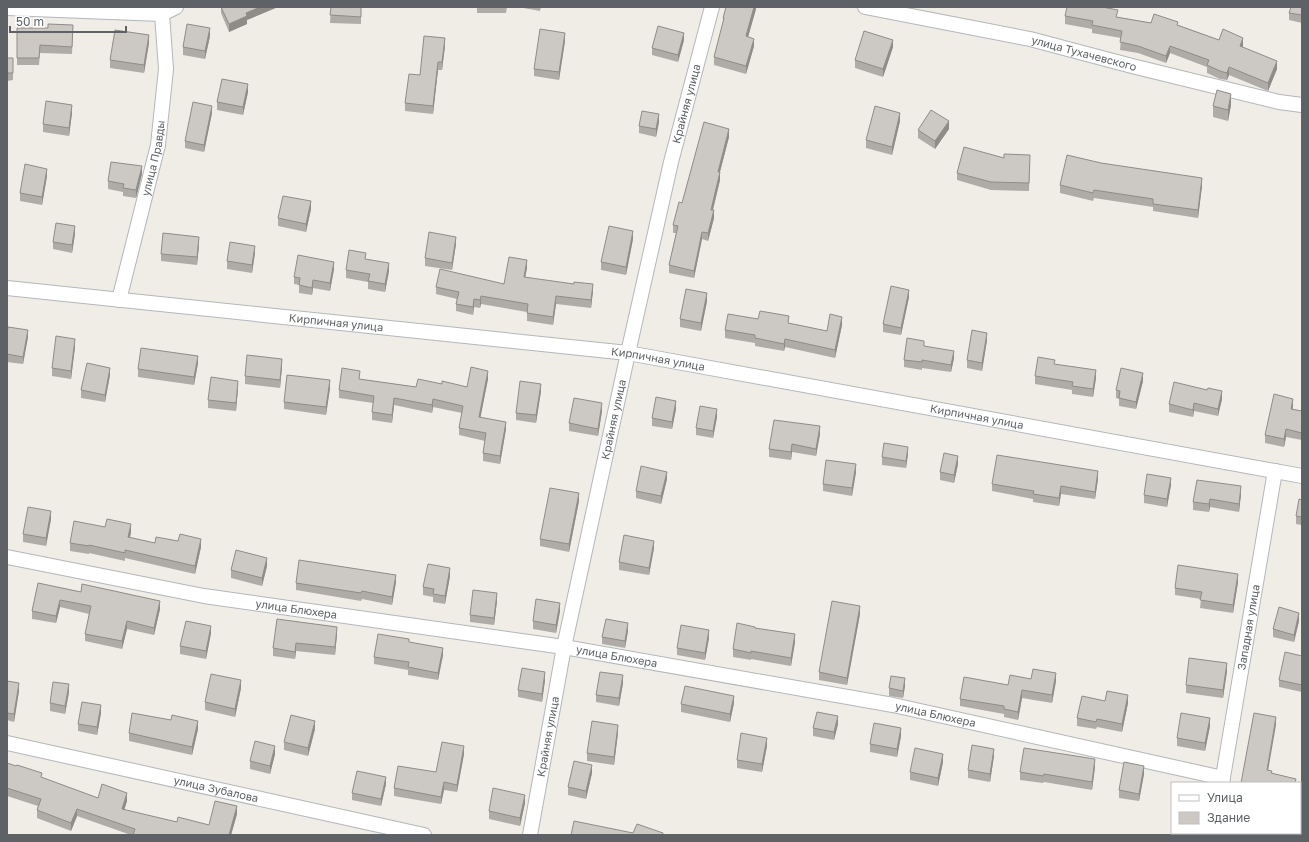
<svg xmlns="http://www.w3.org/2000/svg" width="1309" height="842" font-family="'Golos Text',sans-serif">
  <rect width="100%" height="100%" fill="#f0ede6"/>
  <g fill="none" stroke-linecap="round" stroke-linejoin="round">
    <defs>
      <g id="minor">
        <path id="s1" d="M865,7L1030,39L1132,66L1279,102L1302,105"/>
        <path d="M7,8L162,14L176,7"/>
        <path id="s2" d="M7,288L628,353L1302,476"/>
        <path id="s3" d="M119,300L158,145L166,69L162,14"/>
        <path id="s4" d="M7,557L204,596L564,647L893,705L1223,778"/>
        <path id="s5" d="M7,743L424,835"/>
        <path id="s6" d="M1222,783L1275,471"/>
        <path id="s7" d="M530,835L564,647L628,353L671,162L712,7"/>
        <path d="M1212,835V833"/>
      </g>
    </defs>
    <!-- minor casing -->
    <use href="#minor" stroke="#b3b7bb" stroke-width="16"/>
    <!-- minor -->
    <use href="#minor" stroke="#fff" stroke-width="14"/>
  </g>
  <!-- wall -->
  <path fill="#afaca8" d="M221,7H278L247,20V24L229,32L221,13Z
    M331,7H361V24L330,23Z
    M477,7H507L506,13H477Z
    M518,7H541L540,11Z
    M756,7V9L748,37L754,46L746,74L714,65V57L723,23V18Z
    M1302,7V23L1289,20V13Z
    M1065,16L1118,17L1151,23L1178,25L1219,40L1243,46V47L1277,69L1268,91L1229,75L1227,80L1220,79L1207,73V67L1170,53L1166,63L1138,53L1120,50L1121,38L1092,33V29L1065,24Z
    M17,28L73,32L72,54L40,53L39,65H17Z
    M210,36L205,59L183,55V47Z
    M684,40L678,62L652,55V48Z
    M565,41L559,80L534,76V69Z
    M149,43L144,73L110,68V60Z
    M445,46L442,70H438L433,114L405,111V103L420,75Z
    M893,47L883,77L855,68V60Z
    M7,58H13V80L7,81Z
    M248,92L243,115L217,110V102Z
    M1231,105L1228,121L1213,117V106Z
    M72,113L69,136L43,132V124Z
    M212,113L204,152L185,148V141Z
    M900,121L892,155L866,148V140Z
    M659,122L656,137L639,133V126Z
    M949,129L935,149L918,138V130Z
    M729,137L720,172V180L713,210L714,218L708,241L702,239L694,278L669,273V265L676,233H673V225L682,203Z
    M1004,158L1030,162L1029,191L991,190L957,180V173Z
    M142,174L136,198L123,196V192L108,189V181Z
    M47,176L42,205L20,201V193Z
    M1060,185L1202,186L1198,218L1153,211V207L1094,198L1093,201L1060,193Z
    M311,209L306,232L278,226V218Z
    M75,234L72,253L53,249V242Z
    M633,239L626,275L601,270V262Z
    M456,244L452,270L425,266V258Z
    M199,245L197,265L161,261V254Z
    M255,253L252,273L227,269V261Z
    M366,260L389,271L385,292L368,289V282L346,278V270Z
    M527,268L525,277L593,291L591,308L556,304L553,325L527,321V312L481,304L480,308L474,307L473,315L456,311V304L457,299L436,294V287L504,284Z
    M334,269L330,291L313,288L312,295L299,293V285L294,284V277Z
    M909,297L901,335L883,332V324Z
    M707,301L701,331L680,327V319Z
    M789,323L827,331L842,325L835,358L785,347L784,351L755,346V343L725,338V330Z
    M7,334L28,337L23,364L7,362Z
    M987,340L982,371L967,368V360Z
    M924,346L954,358L951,372L922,368V370L904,367V360Z
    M75,347L71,379L52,376V368Z
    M198,363L194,385L138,377V369Z
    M1055,364L1096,378L1093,397L1072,394V390L1035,384V376Z
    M282,366L280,388L245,384V376Z
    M110,375L105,402L81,398V390Z
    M360,379L416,387L442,384L467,387L488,379L480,418L506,429L500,464L483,461V453L485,441L459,435V428L462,413L433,407L432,413L394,405L392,423L372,420V412L373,403L339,398V390Z
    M1143,381L1136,409L1119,406V399L1116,398V390Z
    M238,388L236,411L208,408V400Z
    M330,388L326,415L284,409V402Z
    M541,391L536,423L516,420V413Z
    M1222,399L1218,416L1194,411L1193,417L1169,412V404Z
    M1293,407L1292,409L1302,411V440L1286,437L1284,447L1265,443V435Z
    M676,409L672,429L652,426V418Z
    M602,411L598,436L569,431V423Z
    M717,417L713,438L696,435V428Z
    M820,434L816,456L792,452L791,460L769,457V449Z
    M908,454L906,468L882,465V457Z
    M958,464L954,483L940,480V472Z
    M856,472L852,496L823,491V484Z
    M667,479L661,504L636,498V491Z
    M1098,479L1095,499L1061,494L1059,506L1033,502V499L992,491V484Z
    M1171,485L1167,507L1144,503V495Z
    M1241,494L1239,512L1210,507L1209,512L1193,510V502Z
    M1302,500V525L1296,524V516Z
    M579,501L569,552L540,546V539Z
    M51,519L46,546L23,542V534Z
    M131,532L130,538L155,543L201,547L195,574L125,558V561L89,553V554L70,551V543Z
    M654,548L649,575L619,570V562Z
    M267,566L262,586L231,578V570Z
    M450,576L445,604L433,602V597L423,595V587Z
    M396,582L392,605L362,599L361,601L296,590V583Z
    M1238,582L1233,613L1200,608L1201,599L1175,595V588Z
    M38,583L160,609L154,635L127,629L122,649L85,641V634L89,614L60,607L56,623L32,619V611Z
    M497,601L494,625L470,622V615Z
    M560,611L556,633L533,629V621Z
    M860,614L847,685L819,680V672Z
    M1299,621L1294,642L1273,637V629Z
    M755,628L795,642L791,666L751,659V660L733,657V649Z
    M628,631L625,648L602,644V637Z
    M211,633L206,659L180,654V646Z
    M337,634L335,655L296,651L295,659L273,656V648Z
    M709,638L705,660L677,655V648Z
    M409,642L443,655L438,680L408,675V670L374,664V657Z
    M1302,656V692L1279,687V680Z
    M1227,671L1223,698L1186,693V685Z
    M1031,679L1056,681L1052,703L1022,698L1018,720L1004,717V714L960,706V699Z
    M545,680L542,702L518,697V690Z
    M7,681L19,691L14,722L7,720Z
    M623,683L619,706L596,702V695Z
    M905,686L903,698L889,696V688Z
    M241,688L235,717L205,710V702Z
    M69,692L65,714L50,711V703Z
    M1105,701L1128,703L1122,732L1097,727L1096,729L1077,726V718Z
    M734,703L730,722L681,712V704Z
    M101,713L97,735L78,731V724Z
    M838,724L834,740L813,736V728Z
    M1210,726L1205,751L1177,746V738Z
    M198,729L192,755L129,741V733Z
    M315,729L308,756L284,750V742Z
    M618,733L614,765L587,761V753Z
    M901,736L897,757L870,752V744Z
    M767,746L762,772L737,768V760Z
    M275,754L270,774L250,769V761Z
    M464,754L457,792L444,790L441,804L394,796V788L436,772Z
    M994,756L990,782L968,778V770Z
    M943,762L938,786L910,780V772Z
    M7,763L42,778L98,798L127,801L124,810L177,822L209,825L237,814L231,835H131L77,816L71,831L37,818V810L38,806L7,796Z
    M1095,767L1092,790L1044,782L1043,783L1020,780V772Z
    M592,773L586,799L568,795V787Z
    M1144,774L1139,801L1119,798V790Z
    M386,784L381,806L352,800V793Z
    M525,803L520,826L489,819V811Z
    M1236,833H1266V835H1242L1236,834Z"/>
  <!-- shaded-wall -->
  <path fill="#8f8c88" d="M260,7H278L247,20V24L229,32V24L246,13Z
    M754,7H756V9L746,44V36Z
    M210,28V36L205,59V51Z
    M565,33V41L559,80V72Z
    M684,33V40L678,62V55Z
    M149,35V43L144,73V65Z
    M445,38V46L442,70V62Z
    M1243,38V46L1240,53V46Z
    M754,39V46L746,74V66Z
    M893,40V47L883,77V69Z
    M1170,46V53L1166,63V56Z
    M1277,61V69L1268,91V83Z
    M438,62V70L433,114V106Z
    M1229,67V75L1227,80V73Z
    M248,84V92L243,115V107Z
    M1231,94V105L1228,121V110Z
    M72,105V113L69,136V128Z
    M212,106V113L204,152V145Z
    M900,113V121L892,155V147Z
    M659,114V122L656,137V129Z
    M949,121V129L935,149V141Z
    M729,129V137L718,179V172Z
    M142,166V174L136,198V190Z
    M47,169V176L42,205V197Z
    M720,172V180L711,217V210Z
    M1202,178V186L1198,218V210Z
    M311,201V209L306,232V224Z
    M714,210V218L708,241V233Z
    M75,226V234L72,253V245Z
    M633,231V239L626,275V267Z
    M702,232V239L694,278V271Z
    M199,237V245L197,265V257Z
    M456,237V244L452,270V263Z
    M255,246V253L252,273V265Z
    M527,260V268L524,284V277Z
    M334,262V269L330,291V283Z
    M389,263V271L385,292V284Z
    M313,280V288L312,295V288Z
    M593,284V291L591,308V300Z
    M909,290V297L901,335V328Z
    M707,293V301L701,331V323Z
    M481,296V304L480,308V300Z
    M556,296V304L553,325V317Z
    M474,299V307L473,315V307Z
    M842,317V325L835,358V350Z
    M28,330V337L23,364V357Z
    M987,333V340L982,371V363Z
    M75,339V347L71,379V371Z
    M785,339V347L784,351V344Z
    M954,351V358L951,372V365Z
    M198,356V363L194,385V377Z
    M282,359V366L280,388V380Z
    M110,368V375L105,402V395Z
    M1096,370V378L1093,397V389Z
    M488,371V379L479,425V417Z
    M1143,373V381L1136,409V402Z
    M330,380V388L326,415V407Z
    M238,381V388L236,411V403Z
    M541,384V391L536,423V415Z
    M1222,391V399L1218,416V409Z
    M394,398V405L392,423V415Z
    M433,399V407L432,413V405Z
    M1293,399V407L1291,416V409Z
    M676,401V409L672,429V422Z
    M602,403V411L598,436V429Z
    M1194,403V411L1193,417V410Z
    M717,409V417L713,438V431Z
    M506,422V429L500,464V456Z
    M820,426V434L816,456V449Z
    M1286,429V437L1284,447V439Z
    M792,444V452L791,460V452Z
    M908,447V454L906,468V461Z
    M958,456V464L954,483V475Z
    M856,464V472L852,496V488Z
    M1098,471V479L1095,499V492Z
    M667,472V479L661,504V496Z
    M1171,478V485L1167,507V499Z
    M1061,486V494L1059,506V498Z
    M1241,486V494L1239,512V504Z
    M579,493V501L569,552V544Z
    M1210,499V507L1209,512V504Z
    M51,511V519L46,546V538Z
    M131,524V532L128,545V537Z
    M201,539V547L195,574V566Z
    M654,541V548L649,575V568Z
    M267,558V566L262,586V578Z
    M450,568V576L445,604V596Z
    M1238,574V582L1233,613V605Z
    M396,575V582L392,605V597Z
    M497,593V601L494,625V618Z
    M60,600V607L56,623V616Z
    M160,601V609L154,635V628Z
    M560,603V611L556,633V625Z
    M860,606V614L847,685V678Z
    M1299,613V621L1294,642V635Z
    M127,621V629L122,649V641Z
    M628,623V631L625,648V641Z
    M211,626V633L206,659V651Z
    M337,627V634L335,655V647Z
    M709,630V638L705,660V653Z
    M795,634V642L791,666V658Z
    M296,643V651L295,659V652Z
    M443,648V655L438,680V673Z
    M1227,663V671L1223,698V690Z
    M545,672V680L542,702V694Z
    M1056,673V681L1052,703V695Z
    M623,675V683L619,706V698Z
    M905,678V686L903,698V691Z
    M241,680V688L235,717V709Z
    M19,683V691L14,722V714Z
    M69,684V692L65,714V706Z
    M1022,690V698L1018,720V712Z
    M1128,695V703L1122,732V724Z
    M734,696V703L730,722V714Z
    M101,705V713L97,735V727Z
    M838,716V724L834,740V732Z
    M1276,717V725L1267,777V770Z
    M1210,718V726L1205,751V743Z
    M198,721V729L192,755V747Z
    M315,721V729L308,756V748Z
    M618,725V733L614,765V757Z
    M901,728V736L897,757V749Z
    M767,738V746L762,772V764Z
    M275,746V754L270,774V766Z
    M464,746V754L457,792V785Z
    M994,749V756L990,782V774Z
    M943,754V762L938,786V778Z
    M1095,759V767L1092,790V782Z
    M592,765V773L586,799V791Z
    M1144,766V774L1139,801V794Z
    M386,777V784L381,806V799Z
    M444,782V790L441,804V797Z
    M127,793V801L122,817V809Z
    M525,795V803L520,826V818Z
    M1302,803V811L1300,819V811Z
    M237,806V814L231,835H229Z
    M77,809V816L71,831V823Z"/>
  <!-- building -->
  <path fill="#ccc8c3" stroke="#8f8c88" d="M221,7H260L246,13L247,16L229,24Z
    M331,7H361V17L330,15Z
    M726,7H754L746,36L754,39L746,66L714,57L724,18H723Z
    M1067,7H1102L1118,10L1116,17L1151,23L1154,14L1178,22L1177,25L1219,40L1223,29L1243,38L1240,46L1277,61L1268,83L1229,67L1227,73L1220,71L1207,65L1209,60L1170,46L1166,56L1138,46L1120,42L1122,31L1092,25L1093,21L1065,16Z
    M1291,7H1302V15L1289,13Z
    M48,24L73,25L72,47L40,45L39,58H17V28H48Z
    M187,24L210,28L205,51L183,47Z
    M658,26L684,33L678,55L652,48Z
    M540,29L565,33L559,72L534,69Z
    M115,30L149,35L144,65L110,60Z
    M864,31L893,40L883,69L855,60Z
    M424,36L445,38L442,62H438L433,106L405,103L409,74L420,75Z
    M7,58H13V73H7Z
    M222,79L248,84L243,107L217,102Z
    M1217,90L1231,94L1228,110L1213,106Z
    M46,101L72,105L69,128L43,124Z
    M193,102L212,106L204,145L185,141Z
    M875,106L900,113L892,147L866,140Z
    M931,110L949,121L935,141L918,130Z
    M642,111L659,114L656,129L639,126Z
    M704,122L729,129L718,172H720L711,210H714L708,233L702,232L694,271L669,265L678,226L673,225L679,202L682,203Z
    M964,147L1004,158V154L1030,155L1029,183L991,182L957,173Z
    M1067,155L1101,163L1202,178L1198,210L1153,204V199L1094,190L1093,193L1060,185Z
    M111,162L142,166L136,190L123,188L124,184L108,181Z
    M25,164L47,169L42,197L20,193Z
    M283,196L311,201L306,224L278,218Z
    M56,223L75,226L72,245L53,242Z
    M609,226L633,231L626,267L601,262Z
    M429,232L456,237L452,263L425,258Z
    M163,233L199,237L197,257L161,254Z
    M230,242L255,246L252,265L227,261Z
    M349,250L366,253L365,259L389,263L385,284L368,281L370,274L346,270Z
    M298,255L334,262L330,283L313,280L312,288L299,285L300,278L294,277Z
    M509,257L527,260L524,277L574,284V282L593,284L591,300L556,296L553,317L527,313L528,304L481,296L480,300L474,299L473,307L456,304L459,292L436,287L440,269L504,284Z
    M891,286L909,290L901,328L883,324Z
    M686,289L707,293L701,323L680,319Z
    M760,311L789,316L788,323L827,331L830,314L842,317L835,350L785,339L784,344L755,338V335L725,330L728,314L758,319Z
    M8,327L28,330L23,357L7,354V334Z
    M972,330L987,333L982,363L967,360Z
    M56,336L75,339L71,371L52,368Z
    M907,338L924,341V346L954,351L951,365L922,360V362L904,360Z
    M141,348L198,356L194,377L138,369Z
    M247,355L282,359L280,380L245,376Z
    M1038,357L1055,360L1054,364L1096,370L1093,389L1072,386L1073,382L1035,376Z
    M87,363L110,368L105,395L81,390Z
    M471,367L488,371L479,417L506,422L500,456L483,453L486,433L459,428L463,406L433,399L432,405L394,398L392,415L372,412L374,396L339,390L342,368L360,371L359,379L416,387L418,379L442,384V381L467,387Z
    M1121,368L1143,373L1136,402L1119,398L1120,391L1116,390Z
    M287,375L330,380L326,407L284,402Z
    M211,377L238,381L236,403L208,400Z
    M520,381L541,384L536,415L516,413Z
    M1174,382L1207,390L1208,388L1222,391L1218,409L1194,403L1193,410L1169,404Z
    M1274,394L1293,399L1291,409L1302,411V433L1286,429L1284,439L1265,435Z
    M656,397L676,401L672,422L652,418Z
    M574,398L602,403L598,429L569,423Z
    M700,406L717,409L713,431L696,428Z
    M774,420L820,426L816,449L792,444L791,452L769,449Z
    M884,443L908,447L906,461L882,457Z
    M944,453L958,456L954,475L940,472Z
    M997,455L1098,471L1095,492L1061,486L1059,498L1033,494L1034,491L992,484Z
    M826,460L856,464L852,488L823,484Z
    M641,466L667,472L661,496L636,491Z
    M1147,474L1171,478L1167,499L1144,495Z
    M1197,480L1241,486L1239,504L1210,499L1209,504L1193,502Z
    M550,488L579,493L569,544L540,539Z
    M1299,499L1302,500V517L1296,516Z
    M28,507L51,511L46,538L23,534Z
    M107,519L131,524L128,537L155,543L156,537L178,541L180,534L201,539L195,566L125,550V553L89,545V546L70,543L74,521L105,527Z
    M624,535L654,541L649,568L619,562Z
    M236,550L267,558L262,578L231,570Z
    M299,560L396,575L392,597L362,591L361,593L296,583Z
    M428,564L450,568L445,596L433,594L434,589L423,587Z
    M1178,565L1238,574L1233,605L1200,600L1202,592L1175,588Z
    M38,583L81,592L82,584L160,601L154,628L127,621L122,641L85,634L91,606L60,600L56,616L32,611Z
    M473,590L497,593L494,618L470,615Z
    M536,599L560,603L556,625L533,621Z
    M832,601L860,606L847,678L819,672Z
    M1279,607L1299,613L1294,635L1273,629Z
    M277,619L337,627L335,647L296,643L295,652L273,648Z
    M606,619L628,623L625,641L602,637Z
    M186,621L211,626L206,651L180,646Z
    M737,623L755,627V628L795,634L791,658L751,651V653L733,649Z
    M681,625L709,630L705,653L677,648Z
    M378,634L409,639V642L443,648L438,673L408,667L409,662L374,657Z
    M1285,652L1302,656V685L1279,680Z
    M1189,658L1227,663L1223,690L1186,685Z
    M522,668L545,672L542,694L518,690Z
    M1033,669L1056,673L1052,695L1022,690L1018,712L1004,709V706L960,699L964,677L1008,685L1010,675L1031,679Z
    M600,672L623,675L619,698L596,695Z
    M211,674L241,680L235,709L205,702Z
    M891,676L905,678L903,691L889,688Z
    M7,681L19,683L14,714L7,713Z
    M53,682L69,684L65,706L50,703Z
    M685,686L734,696L730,714L681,704Z
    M1107,691L1128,695L1122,724L1097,719L1096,722L1077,718L1082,696L1105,701Z
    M82,702L101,705L97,727L78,724Z
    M817,712L838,716L834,732L813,728Z
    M132,713L171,720L172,715L198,721L192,747L129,733Z
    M1181,713L1210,718L1205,743L1177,738Z
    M1254,713L1276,717L1267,770L1272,771L1271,773L1296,779L1295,783H1241Z
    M291,715L315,721L308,748L284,742Z
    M592,721L618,725L614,757L587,753Z
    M874,723L901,728L897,749L870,744Z
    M741,733L767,738L762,764L737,760Z
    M255,741L275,746L270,766L250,761Z
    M442,742L464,746L457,785L444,782L441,797L394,788L398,766L436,772Z
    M972,745L994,749L990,774L968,770Z
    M915,748L943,754L938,778L910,772Z
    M1024,748L1095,759L1092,782L1044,774L1043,776L1020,772Z
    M574,761L592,765L586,791L568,787Z
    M1124,762L1144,766L1139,794L1119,790Z
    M7,763L16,766L17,765L42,773L41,777L98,798L102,784L127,793L122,809L177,822L178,817L209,825L215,801L237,806L229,835H133L135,829L77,809L71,823L37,810L41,799L7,788Z
    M357,771L386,777L381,799L352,793Z
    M493,788L525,795L520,818L489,811Z
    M1300,788H1302V803L1300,811Z
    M574,821L633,833L637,824L663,833V835H571Z"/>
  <g text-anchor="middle" stroke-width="4" stroke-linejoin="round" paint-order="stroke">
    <!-- street labels -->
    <g font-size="11" fill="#5e6266" stroke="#fff">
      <text dy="4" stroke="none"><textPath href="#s1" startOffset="224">улица Тухачевского</textPath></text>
      <text dy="4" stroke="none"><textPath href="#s7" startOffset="748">Крайняя улица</textPath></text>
      <text dy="4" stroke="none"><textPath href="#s3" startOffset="146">улица Правды</textPath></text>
      <text dy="4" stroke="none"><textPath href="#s2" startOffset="331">Кирпичная улица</textPath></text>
      <text dy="4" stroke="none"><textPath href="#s2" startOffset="655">Кирпичная улица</textPath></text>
      <text dy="4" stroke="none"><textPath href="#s2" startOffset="979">Кирпичная улица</textPath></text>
      <text dy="4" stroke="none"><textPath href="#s7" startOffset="424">Крайняя улица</textPath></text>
      <text dy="4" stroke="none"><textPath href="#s4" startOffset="294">улица Блюхера</textPath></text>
      <text dy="4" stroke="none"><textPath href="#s6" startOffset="158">Западная улица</textPath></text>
      <text dy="4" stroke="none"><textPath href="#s4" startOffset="618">улица Блюхера</textPath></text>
      <text dy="4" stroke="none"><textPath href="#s4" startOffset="942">улица Блюхера</textPath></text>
      <text dy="4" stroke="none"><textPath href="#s7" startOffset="100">Крайняя улица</textPath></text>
      <text dy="4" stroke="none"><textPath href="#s5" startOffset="214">улица Зубалова</textPath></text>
    </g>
  </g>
  <!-- border -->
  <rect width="1309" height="842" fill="none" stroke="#5e6266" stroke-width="16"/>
  <!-- legend -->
  <rect x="1171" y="782" width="130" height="52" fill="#ffffff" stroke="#bfc0c2"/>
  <rect x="1179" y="795" width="20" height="6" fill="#ffffff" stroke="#bfc0c2"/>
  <text x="1207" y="802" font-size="12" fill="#5e6266">Улица</text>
  <rect x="1179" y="812" width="20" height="12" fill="#ccc8c3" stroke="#bfc0c2"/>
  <text x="1207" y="822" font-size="12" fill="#5e6266">Здание</text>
  <!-- scale -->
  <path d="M10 26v6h116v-6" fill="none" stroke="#5e6266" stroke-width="2"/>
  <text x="16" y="26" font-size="12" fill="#5e6266" stroke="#ffffff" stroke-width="3" paint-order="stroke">50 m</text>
</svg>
